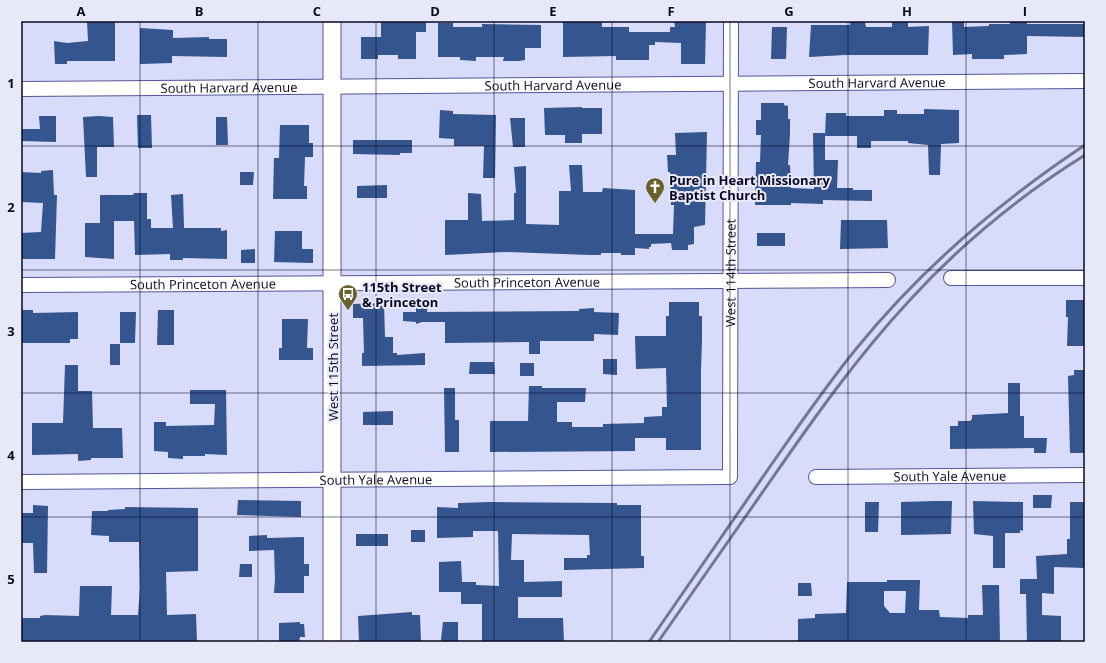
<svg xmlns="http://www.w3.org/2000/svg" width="1106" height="663" font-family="'Open Sans',sans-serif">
  <rect width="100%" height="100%" fill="#d8dbf9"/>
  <!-- building -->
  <path fill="#34558e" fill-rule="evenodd" d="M381,21H426V32H416V59H398V55H378V59H361V37H381Z
    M602,21V27H629V32H670V27H675L674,21H706L705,64H681V43L655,42V45H649V60H616V56L563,57V22Z
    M1010,21H1027V24H1085V37L1027,36V54L1004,55V59H972V54L953,55L952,22H964V27L989,26V24H1010Z
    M87,22H115V61H67V64H55L54,41L67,43L88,41Z
    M850,22H865L866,27H892V22H908V27L929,26L928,55H845L809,57L811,25H850Z
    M438,23H453V27H482V24L541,25V48H525V60L519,61H503L504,57H476V61L460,60V57H438Z
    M772,27H787L786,59H771Z
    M140,28L173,30V38L209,37V39H227V57L172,56V63L140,64Z
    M761,103H784V105L788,106V119H790V134L788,165H790L791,188L814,189L813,133H825V160H838L837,188H853V190H872V201L823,200V204L791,203V205H755L756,162H760L761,135H756V120H761Z
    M582,107V108H602V134H582V143H565V135H545L544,108Z
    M924,109L959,110V143L941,144L940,175H929L928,145L908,143V141H871V148H857V136H825L826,113H846V116H884V110H897V114H924Z
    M440,110L453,111V114L496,115L495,178H483L484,146H454V139L439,138Z
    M137,115H151L152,148H138Z
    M39,116H56V142L21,141V129H40Z
    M99,116L113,117L114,147H97V177H86L83,117Z
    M216,117H227L228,145H216Z
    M510,118H525V147H513Z
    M280,125H309V143H313V157H305L304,186H307V199H273L274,158H279Z
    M707,132L705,225L694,227V244L688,245V250H672L671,243L651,244V247H649V249L635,248V255H621V253H601V255H590L505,252L445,255V220H468V193L481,194L482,221L514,220V193H516L514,167L526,166V224L559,225V191H571L569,165H582L583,192H602L603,188L635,190V234H673L674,205H671L670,172H668L667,155H676L675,133Z
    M353,140H412V153H400V155L353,154Z
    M53,170L54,195H57L55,259H21V233L41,232L43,203L21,202V172L41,173V171Z
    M240,172H254L253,185H240Z
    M387,185V198H357V186Z
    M134,193H147V219H151V228H173L171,195L183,194L184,228H221V231L227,230V259L183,258V260H170V254L135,255L134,221H114V259L85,257V223H100V195H133Z
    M841,220H887L888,248L840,249Z
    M275,231H302V249H313V263L274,262Z
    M757,233H785V246H757Z
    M255,249V263H241V250Z
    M1066,300H1085V346H1067L1068,317H1066Z
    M416,302H428L427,312L579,311V309L594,308V312L619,313L618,335L594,334V341H540V354H529V342L445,343V322H422L416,324V322L403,321V312H416Z
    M669,302H699V316H702V341L701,369V450H666V438H635V451L490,452V421H528L529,386H542V388H586L585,402H557V422H572V427H603V424L644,423V417L662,416V407H667L666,368L636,369L635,336H666V316H669Z
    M384,303L385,337H393V353H397V355L425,353V365L362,366V353H364L363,318H353V304Z
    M21,310H33V313L78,312V339H70V343H21Z
    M158,310H174V345H157Z
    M120,312H136L135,343H120Z
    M282,319H308L307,348H313V360H279V348H282Z
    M110,344H120V365H110Z
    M603,359H617V375L603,374Z
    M470,362H494L495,374H469Z
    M520,363H534V376H520Z
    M65,365H78V391H92L93,428H122L123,458H91V460L78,461V454L32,455V423H63Z
    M1074,370H1085V453H1070L1068,376L1074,375Z
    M1008,383H1020V416H1024V438H1047L1046,453H1034V448L950,449V426H958V421H970L972,419V415L1008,413Z
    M444,388H455V420H459V452H445Z
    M190,390H226L227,455L205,454V456H183V459L168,458V452L154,451V422H166V426L214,425L215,404H190Z
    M393,411V425H363V412Z
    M1033,495H1052L1051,508H1033Z
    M238,500L301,501V517L237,515Z
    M935,501H952L951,534L901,535V502Z
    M973,501L1023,502V531L1020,530V533H1005V568H993V536L974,534Z
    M491,502L617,503V505H641V556H644V568L564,570V558H587V555H590L589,535L512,534L511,560H524V582L562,581V597H518V618H563L564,642H482V604H461V592H439V562L461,561L462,582H476V585L499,586L498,531H473V537L437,538V507L458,508V503Z
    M865,502H879L878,532H865Z
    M1070,502H1085V568L1054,567V594L1042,593V615L1061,616V642H1027L1026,594H1020V579H1037L1036,556L1067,554V539H1070Z
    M33,505L48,506L47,573H34L33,543H21V513H33Z
    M125,507L198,508V571L166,572L167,615L196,614L197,642H21V618H40V616L45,615L79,616L80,586H112L111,615H138L140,588L139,542H109V536L91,535L92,511H108V510L125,509Z
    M411,530H425V542H411Z
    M356,534H388V546H356Z
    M267,535V538L304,537V564H309V576H304V593H274L275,579L274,550L249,551V536Z
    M240,564H252V577H239Z
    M887,580H920L919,610H939L940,617L968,618V615H983L982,585H999L1000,642H798V619L815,618V614L846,613L847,582H887ZM884,591H906L905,613H890L884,606Z
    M798,583H811L812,596H798Z
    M412,612V615H420L421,642H359L358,616Z
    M300,622V624H304L305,637H300L299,642H279V623Z
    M443,622H458V642H443L441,640Z"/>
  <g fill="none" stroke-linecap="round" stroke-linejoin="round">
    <defs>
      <g id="minor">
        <path id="s1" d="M21,89L1085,81"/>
        <path d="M951,278H1085"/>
        <path id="s2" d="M21,285L888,280"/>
        <path id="s3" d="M816,477L1085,475"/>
        <path id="s4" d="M21,482L730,477L731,21"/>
      </g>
      <path id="tertiary" d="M332,642V21"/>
    </defs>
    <!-- minor casing -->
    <use href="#minor" stroke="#555797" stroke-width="16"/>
    <!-- tertiary casing -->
    <use href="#tertiary" stroke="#555797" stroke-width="19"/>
    <!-- minor -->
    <use href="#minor" stroke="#fff" stroke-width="14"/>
    <!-- tertiary -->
    <use href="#tertiary" stroke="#fff" stroke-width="17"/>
    <!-- rail -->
    <path stroke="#757692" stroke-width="3" d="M649,642C689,584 729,526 769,468C797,428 825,387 856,349C921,269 999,202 1085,145
      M658,642C696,588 733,534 771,480C814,418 857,357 909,301C960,245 1021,195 1085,155"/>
  </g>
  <!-- grid -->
  <path fill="none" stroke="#0a0922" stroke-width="1" stroke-opacity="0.55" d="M140,21V642M258,21V642M376,21V642M494,21V642M612,21V642M730,21V642M848,21V642M966,21V642M21,146H1085M21,270H1085M21,393H1085M21,517H1085"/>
  <!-- icons -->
  <defs>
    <symbol id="church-pin" viewBox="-11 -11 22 30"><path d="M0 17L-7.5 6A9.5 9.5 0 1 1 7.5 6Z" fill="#69602d" stroke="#e8e9f8"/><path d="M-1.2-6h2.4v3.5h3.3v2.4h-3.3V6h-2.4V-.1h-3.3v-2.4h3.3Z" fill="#fff"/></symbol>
    <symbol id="bus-pin" viewBox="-11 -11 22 30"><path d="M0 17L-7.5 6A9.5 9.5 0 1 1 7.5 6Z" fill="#69602d" stroke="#e8e9f8"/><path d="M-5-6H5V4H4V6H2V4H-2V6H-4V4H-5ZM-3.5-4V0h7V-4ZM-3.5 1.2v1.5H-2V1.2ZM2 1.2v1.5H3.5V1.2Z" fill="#fff"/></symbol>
  </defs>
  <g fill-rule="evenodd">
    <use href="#church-pin" x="644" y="176" width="22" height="30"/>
    <use href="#bus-pin" x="337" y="283" width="22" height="30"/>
  </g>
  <g text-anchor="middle" stroke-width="4" stroke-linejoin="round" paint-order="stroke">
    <!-- street labels -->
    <g font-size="13" fill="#0a0922" stroke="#e8e9f8">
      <text dy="5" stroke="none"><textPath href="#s1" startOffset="856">South Harvard Avenue</textPath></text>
      <text dy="5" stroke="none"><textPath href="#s1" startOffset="532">South Harvard Avenue</textPath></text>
      <text dy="5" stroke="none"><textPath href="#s1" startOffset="208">South Harvard Avenue</textPath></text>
      <text dy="5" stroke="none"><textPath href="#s4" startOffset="913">West 114th Street</textPath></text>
      <text dy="5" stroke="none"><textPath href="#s2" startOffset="506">South Princeton Avenue</textPath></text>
      <text dy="5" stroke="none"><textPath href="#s2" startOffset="182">South Princeton Avenue</textPath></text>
      <text transform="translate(333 367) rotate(-90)" y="5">West 115th Street</text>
      <text dy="5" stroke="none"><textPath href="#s3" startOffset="134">South Yale Avenue</textPath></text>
      <text dy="5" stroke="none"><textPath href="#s4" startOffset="355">South Yale Avenue</textPath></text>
    </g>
    <!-- poi labels -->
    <g font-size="13" font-weight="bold" fill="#0a0922" stroke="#e8e9f8" text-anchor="start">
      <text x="669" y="185">Pure in Heart Missionary<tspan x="669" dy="15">Baptist Church</tspan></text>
      <text x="362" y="292">115th Street<tspan x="362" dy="15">&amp; Princeton</tspan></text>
    </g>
  </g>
  <!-- border -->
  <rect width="1106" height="663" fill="none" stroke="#e8e9f8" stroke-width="44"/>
  <rect x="22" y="22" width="1062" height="619" fill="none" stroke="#0a0922" stroke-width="1.5"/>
  <g font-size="13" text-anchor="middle" font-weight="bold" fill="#0a0922">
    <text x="81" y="16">A</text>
    <text x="199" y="16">B</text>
    <text x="317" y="16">C</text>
    <text x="435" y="16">D</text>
    <text x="553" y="16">E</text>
    <text x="671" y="16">F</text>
    <text x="789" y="16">G</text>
    <text x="907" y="16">H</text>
    <text x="1025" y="16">I</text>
    <text x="11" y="88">1</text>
    <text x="11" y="212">2</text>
    <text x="11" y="336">3</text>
    <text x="11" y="460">4</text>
    <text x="11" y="584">5</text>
  </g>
</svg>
